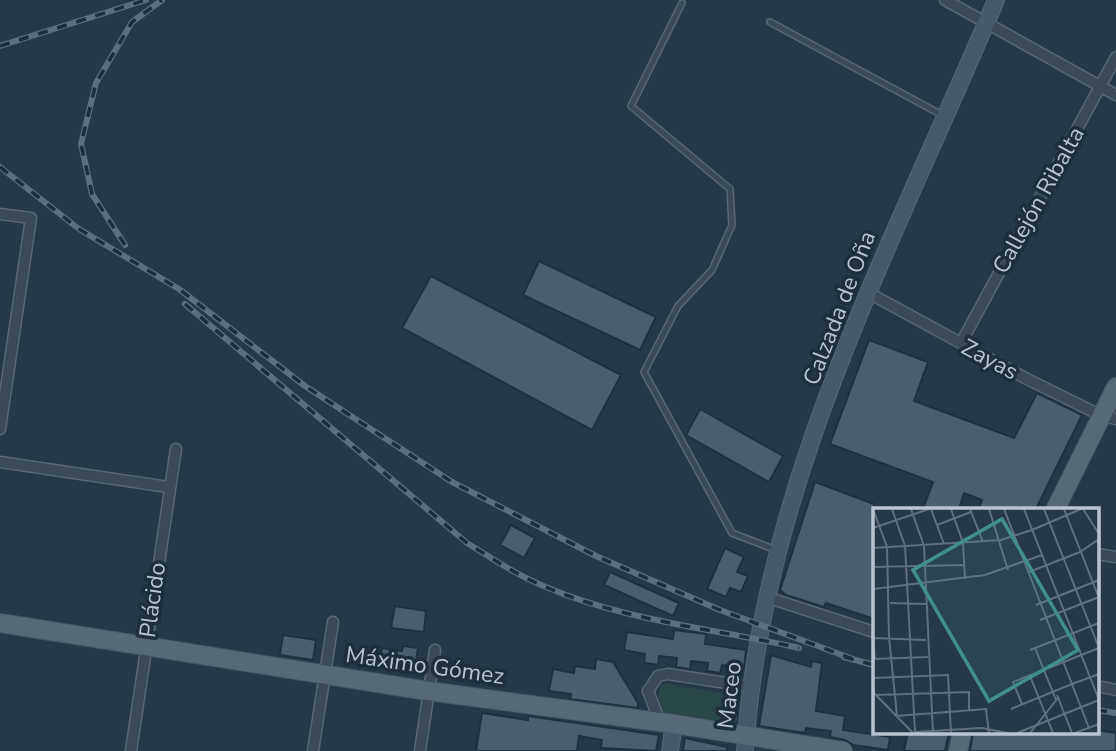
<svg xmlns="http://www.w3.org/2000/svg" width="1116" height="751" font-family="'Nunito Sans',sans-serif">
  <rect width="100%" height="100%" fill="#253947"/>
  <!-- green -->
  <path fill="#274846" d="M661,683L741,696L736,725L662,713L657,703Z"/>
  <!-- building -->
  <path fill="#495f6d" stroke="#20313e" stroke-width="2" d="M539,261L656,317L640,350L523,295Z
    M431,276L621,375L592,430L402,328Z
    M869,340L928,362L914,401L1014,438L1037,393L1082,415L1036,509H978L982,500L964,493L959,509H923L933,482L830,444Z
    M700,409L783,456L769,482L686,435Z
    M815,482L874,504V619L826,603L824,607L786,595L780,590Z
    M511,525L535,538L524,558L500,545Z
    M725,548L744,557L737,572L748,576L741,592L730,588L726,597L707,589Z
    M610,572L679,603L673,616L604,585Z
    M395,606L426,611L424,632L391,628Z
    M674,630L706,634L705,644L746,650L744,668L722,665L720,673L707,671L708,663L691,661L690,669L676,667L677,658L659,656L658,665L644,663L645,654L624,650L627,632L673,639Z
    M283,635L316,640L313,660L280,655Z
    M403,646L418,648L415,668L379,665L382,648L402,651Z
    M771,655L811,667L812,661L822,663L816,711L845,716L843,730L890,737L888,750L853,745L845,740L830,737L831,731L806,728L805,733L759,726Z
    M596,659L613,662L638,703V708L570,699L571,694L549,691L553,669L574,673L575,666L595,669Z
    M482,713L528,720V716L659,735L656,751L601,748L602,740L579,736L577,751H476Z
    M1097,730L1116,733V751H970L973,732Z
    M908,732H949L945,751H904Z
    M685,738L727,747V751H683Z"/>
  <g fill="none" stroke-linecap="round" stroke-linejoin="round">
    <defs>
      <path id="lane" d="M682,3L631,106L730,189L732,225L712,270L678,306L644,372L732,533L776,550
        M770,22L942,115"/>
      <path id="street" d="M945,0L1116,95
        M0,214L31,218L0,429
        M867,292L1025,378L1102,416L1116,419
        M961,343L1116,57
        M0,462L168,487
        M1097,554L1116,557
        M766,597L874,632
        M1097,686L1116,690
        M660,722L648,691L658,676L668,674L752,687
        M131,751L176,449
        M313,751L333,622
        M420,751L435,650"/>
      <path id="secondary" d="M670,751L674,724
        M745,751C762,484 894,242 996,0"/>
      <path id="primary" d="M1055,510L1116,387
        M0,623L428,691L674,724L843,751
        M958,751L962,732"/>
    </defs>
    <!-- lane casing -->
    <use href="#lane" stroke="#586873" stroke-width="8"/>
    <!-- street casing -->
    <use href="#street" stroke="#586873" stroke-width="13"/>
    <!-- secondary casing -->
    <use href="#secondary" stroke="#586873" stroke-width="18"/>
    <!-- primary casing -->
    <use href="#primary" stroke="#465662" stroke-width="20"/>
    <!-- lane -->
    <use href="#lane" stroke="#3a4a56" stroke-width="5"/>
    <!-- street -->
    <use href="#street" stroke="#3a4a56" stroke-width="10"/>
    <!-- secondary -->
    <use href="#secondary" stroke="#475a69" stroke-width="16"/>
    <!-- primary -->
    <use href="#primary" stroke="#586976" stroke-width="18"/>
    <defs>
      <path id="rail" d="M0,46L146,0
        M0,167L79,229L179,289L305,386L452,482L596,556L720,610L853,659
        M125,245L92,194L81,144L96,83L132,22L162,0
        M185,304L467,543C493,559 518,576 546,587C625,621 716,629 799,648
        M844,657L874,665
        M1097,710L1116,713"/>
    </defs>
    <!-- rail casing -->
    <use href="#rail" stroke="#5c6f7d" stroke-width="6"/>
    <!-- rail -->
    <use href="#rail" stroke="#1e2f3c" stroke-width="3.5" stroke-dasharray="10" stroke-linecap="butt"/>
  </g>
  <g text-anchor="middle" stroke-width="7" stroke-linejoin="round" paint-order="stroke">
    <!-- street labels -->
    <g font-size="23" fill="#b8c5cf" stroke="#1e2f3c">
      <text transform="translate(1038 200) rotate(-61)" y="8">Callejón Ribalta</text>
      <text transform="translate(839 308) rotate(-69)" y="8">Calzada de Oña</text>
      <text transform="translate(990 359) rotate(28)" y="8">Zayas</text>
      <text transform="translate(152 600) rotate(-82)" y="8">Plácido</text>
      <text transform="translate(425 665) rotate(8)" y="8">Máximo Gómez</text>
      <text transform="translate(729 695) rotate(-83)" y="8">Maceo</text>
    </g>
  </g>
  <!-- overview -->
  <g transform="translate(873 508)">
    <rect width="226" height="226" fill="#253947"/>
    <path fill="none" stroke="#60717d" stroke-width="2" d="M0,1L14,39L16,129L24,208M19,1L32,38L42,224M38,1L51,38L60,225M58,1L71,36M78,1L90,35L92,71M97,1L110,34M116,1L135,62M131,1L216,220M151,1L226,192M171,1L226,140M191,1L226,90M210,1L226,26M64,17L98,4M0,20L56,1M159,22L208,1M0,40L128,32L159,22M0,59L91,57M156,64L207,44L226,31M0,81L112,67L169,47M17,95L53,96M163,97L226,72M167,112L226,89M0,129L2,151M0,130L53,132M162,140L183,192M157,142L226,115M0,151L55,149M157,168L180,225M0,170L75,167L78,225M199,176L226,166M0,184L40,225M3,187L96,184V203M184,187L199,225M149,196L140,174L226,140M138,201L199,176M23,208L113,201L116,225M42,224L109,220L135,225M144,225L226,192M157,225L185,190M202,225L226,216"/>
    <path fill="#428e8b" fill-opacity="0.15" stroke="#428e8b" stroke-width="3.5" d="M129,11L205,142L116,193L40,62Z"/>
    <rect width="226" height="226" fill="none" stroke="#b8c5cf" stroke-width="3.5"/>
  </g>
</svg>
